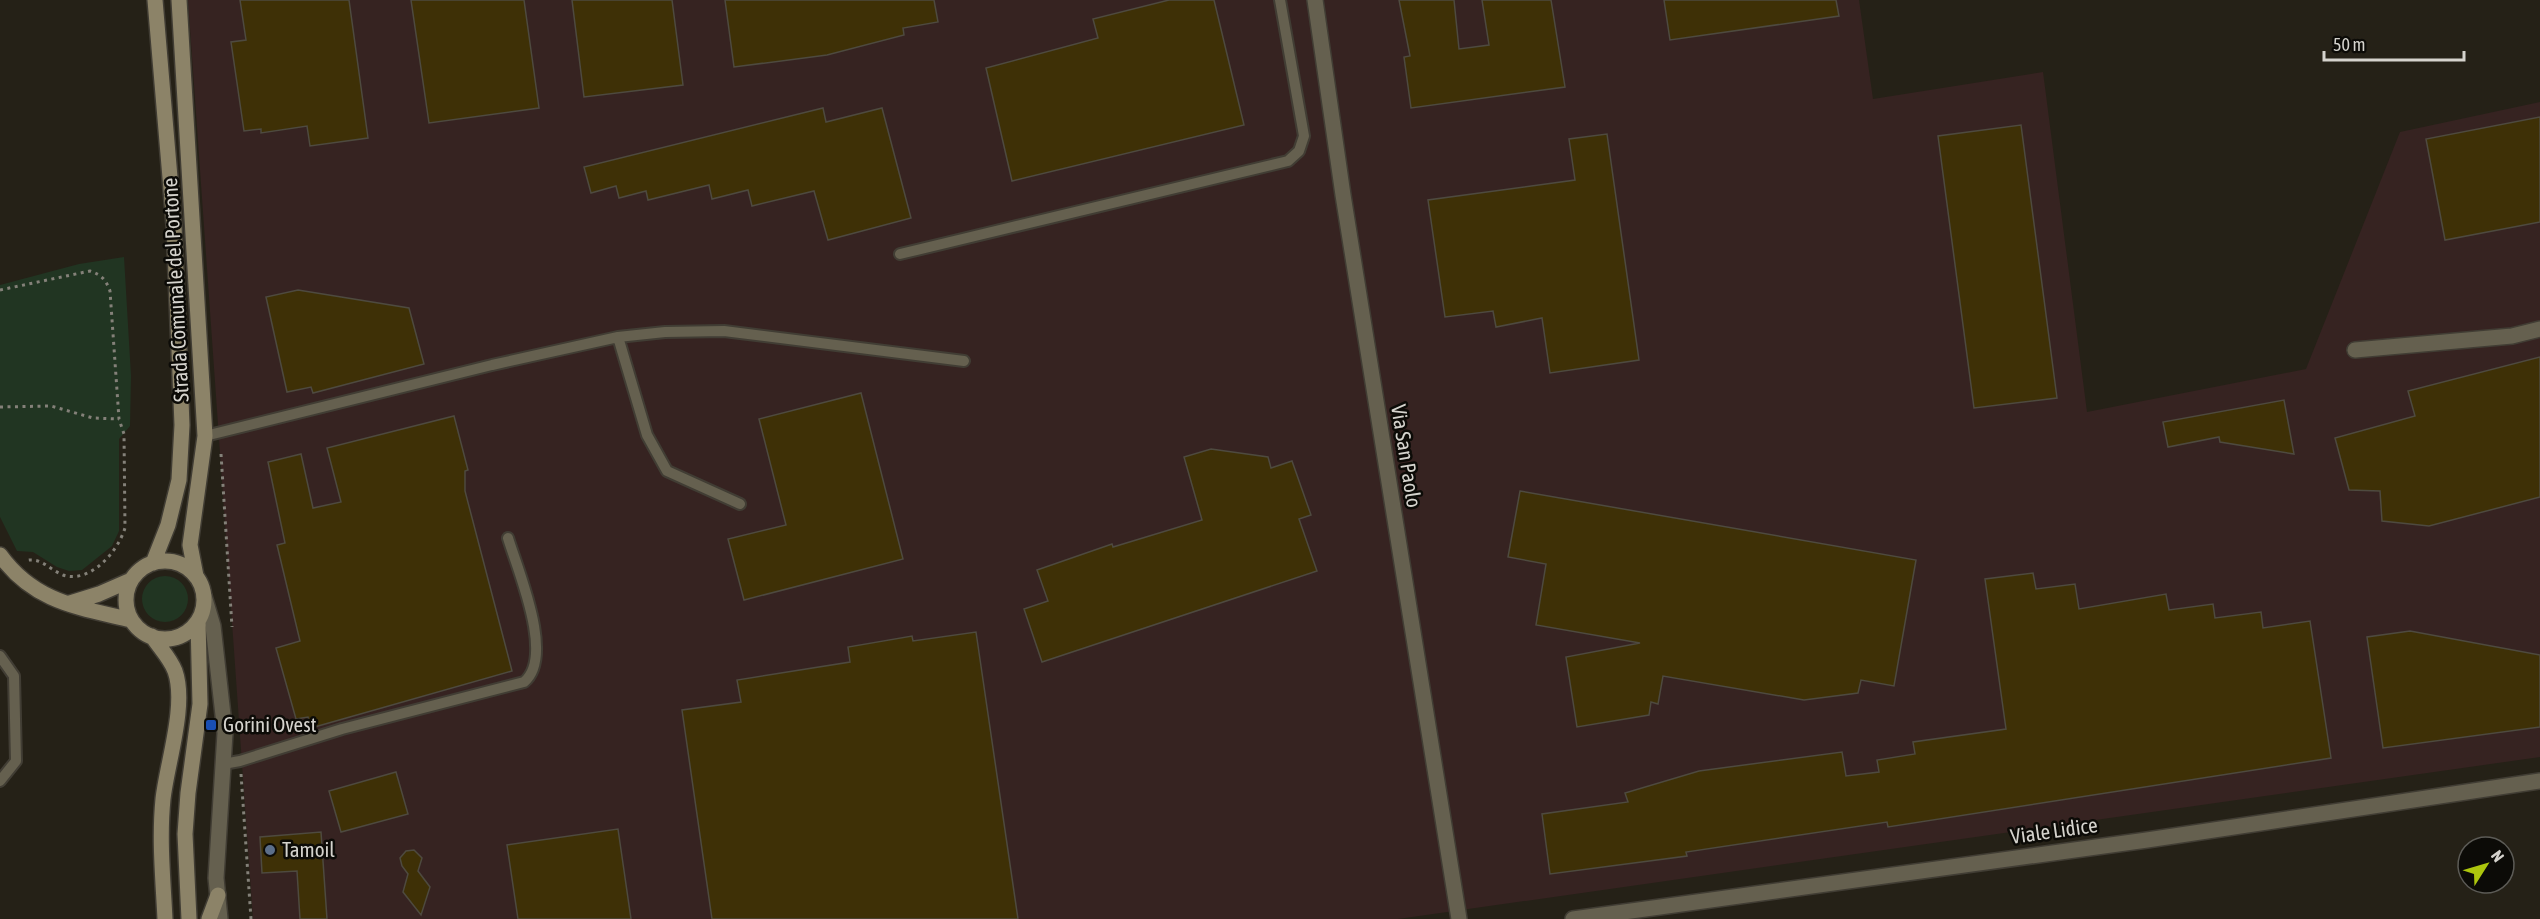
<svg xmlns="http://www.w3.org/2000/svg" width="2540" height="919" font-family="'Asap Condensed',sans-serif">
  <rect width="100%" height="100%" fill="#252117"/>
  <!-- industrial -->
  <path fill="#362321" d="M188,0H1859L1873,99L2043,72L2087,412L2306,369L2400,132L2540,102V757L1398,919H253Z"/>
  <!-- green -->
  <path fill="#213522" d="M124,257L131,376L130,426L119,439V531L112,546L82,570L69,571L57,567L33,552L17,551L0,517V285L79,264Z
    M142 599a23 23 0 1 1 46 0a23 23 0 1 1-46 0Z"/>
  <!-- building -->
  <path fill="#3e3006" stroke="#4e4a3f" stroke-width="1.5" d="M240,0H349L368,138L310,146L307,126L261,133V129L244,131L231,42L246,40Z
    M411,0H524L539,108L429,123Z
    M572,0H672L683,85L584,97Z
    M725,0H934L938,22L903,28L904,35L827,55L734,67Z
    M1169,0H1214L1244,125L1012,181L986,68L1098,38L1093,19Z
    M1399,0H1454L1459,49L1489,45L1482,0H1551L1565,87L1411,108L1404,57L1410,56Z
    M1664,0H1836L1839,16L1670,40Z
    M823,108L826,122L882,108L911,218L828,240L814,191L752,206L748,190L712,199L709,185L648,200L646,191L619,198L616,186L591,193L584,167Z
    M2540,117V222L2445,240L2426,139Z
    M2021,125L2057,398L1974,408L1938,136Z
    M1607,134L1639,360L1550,373L1542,318L1496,327L1493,311L1445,317L1428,200L1575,180L1569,139Z
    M298,290L409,308L424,364L313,393L311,387L287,392L266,297Z
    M2540,357V497L2429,526L2382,521L2380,491L2349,490L2335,438L2415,416L2408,391Z
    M861,393L903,559L744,600L728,539L786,525L759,419Z
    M2284,400L2294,454L2220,442L2219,437L2168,447L2163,422Z
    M454,416L468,470L465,471V491L512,671L311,728L308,717L296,719L276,648L300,641L277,545L285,543L268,462L301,454L313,508L341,502L327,448Z
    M1211,449L1268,457L1271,468L1292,461L1311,515L1299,519L1317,571L1042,662L1024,609L1048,601L1037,570L1112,544L1113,547L1202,520L1184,457Z
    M1520,491L1916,560L1894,686L1861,680L1858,693L1804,700L1663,676L1658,704L1651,702L1649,715L1577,727L1566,657L1640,643L1536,625L1546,564L1508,557Z
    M2033,573L2036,589L2075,584L2079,609L2166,594L2169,610L2213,604L2215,618L2261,612L2263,628L2310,621L2331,758L1888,827L1887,822L1686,852L1687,856L1550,874L1542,814L1628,802L1625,793L1699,771L1842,752L1846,776L1879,772L1877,760L1915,754L1913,742L2006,729L1985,579Z
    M2410,631L2540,655V727L2383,748L2367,637Z
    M976,632L1018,919H712L682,710L741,702L737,680L850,662L848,647L912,636L913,641Z
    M396,772L408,814L341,832L329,791Z
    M618,829L631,919H518L507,845Z
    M321,832L327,919H300L297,871L262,873L260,837Z
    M414,850L422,858L418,871L430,887L421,915L403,892L408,874L402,866L400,858L406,851Z"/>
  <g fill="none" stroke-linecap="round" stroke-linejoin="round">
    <defs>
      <path id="lane" d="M900,254L1288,161L1299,151L1304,136L1280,0
        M618,337L647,435L667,471L740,504
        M205,436L492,365L618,337L665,332L724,331L964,361
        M0,656L14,676L16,761L0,781
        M223,764L240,761L342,729L524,682C555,657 518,571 508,538"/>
      <path id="street" d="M1315,0L1343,195L1459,919
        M2355,350L2512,336L2540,329
        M204,596L213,626L225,733L216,878L220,919
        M1573,919L2147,840L2540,781"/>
      <path id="secondary" d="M179,0L205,436L190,545L196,576
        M0,555C34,602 77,607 131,620
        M126 600a39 39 0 1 1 78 0a39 39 0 1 1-78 0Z
        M153,563L168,525L179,480L182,425L174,225L155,0
        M70,603L99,594L131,580
        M152,636C159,647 170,658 175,671C187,705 167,763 163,799C159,839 163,879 165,919
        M189,919L185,834L188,793L200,704L198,621
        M209,919L218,895"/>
    </defs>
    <!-- lane casing -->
    <use href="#lane" stroke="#413d34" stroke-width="14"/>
    <!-- street casing -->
    <use href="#street" stroke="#413d34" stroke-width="18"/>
    <!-- secondary casing -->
    <use href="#secondary" stroke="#413d34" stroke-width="18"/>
    <!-- path -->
    <path stroke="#848179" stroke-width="3" stroke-dasharray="3 4.5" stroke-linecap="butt" d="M0,290L90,271C102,275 106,280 110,291L119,419L124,434L125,528C118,551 91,584 63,575C50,570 40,556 25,561
      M0,407L51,406L93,418L119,419
      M221,454L232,627
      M241,774L251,919"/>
    <!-- lane -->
    <use href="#lane" stroke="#65604f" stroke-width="10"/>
    <!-- street -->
    <use href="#street" stroke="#65604f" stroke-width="15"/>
    <!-- secondary -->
    <use href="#secondary" stroke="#8c8368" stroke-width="15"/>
  </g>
  <!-- markers -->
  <rect fill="#1a4fb4" stroke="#0c0b07" stroke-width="2" x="205" y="719" width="12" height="12" rx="3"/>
  <circle fill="#5c6f8a" stroke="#0c0b07" stroke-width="2" cx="270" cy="850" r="6"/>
  <g text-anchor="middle" stroke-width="5" stroke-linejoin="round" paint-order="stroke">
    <!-- street labels -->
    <g font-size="21" fill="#d5d3cd" stroke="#0c0b07">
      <text transform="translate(176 290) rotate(-93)" y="7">Strada Comunale del Portone</text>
      <text transform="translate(1406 456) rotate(81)" y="7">Via San Paolo</text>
      <text transform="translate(2054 831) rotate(-8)" y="7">Viale Lidice</text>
    </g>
    <!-- poi labels -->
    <g font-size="21" fill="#d5d3cd" stroke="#0c0b07" text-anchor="start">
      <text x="223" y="732">Gorini Ovest</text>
      <text x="282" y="857">Tamoil</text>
    </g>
  </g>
  <!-- north arrow -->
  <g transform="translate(2486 865) rotate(53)"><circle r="28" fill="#0c0b07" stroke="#5c5b56" stroke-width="1.5"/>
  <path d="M0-4.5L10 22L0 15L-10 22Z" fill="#adc60d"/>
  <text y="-9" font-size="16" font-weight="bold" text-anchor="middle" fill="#d5d3cd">N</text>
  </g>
  <!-- scale -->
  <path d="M2324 51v9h140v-9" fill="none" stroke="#d5d3cd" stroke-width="3"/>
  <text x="2333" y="51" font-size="18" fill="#d5d3cd" stroke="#0c0b07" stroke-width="4.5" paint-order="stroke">50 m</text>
</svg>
